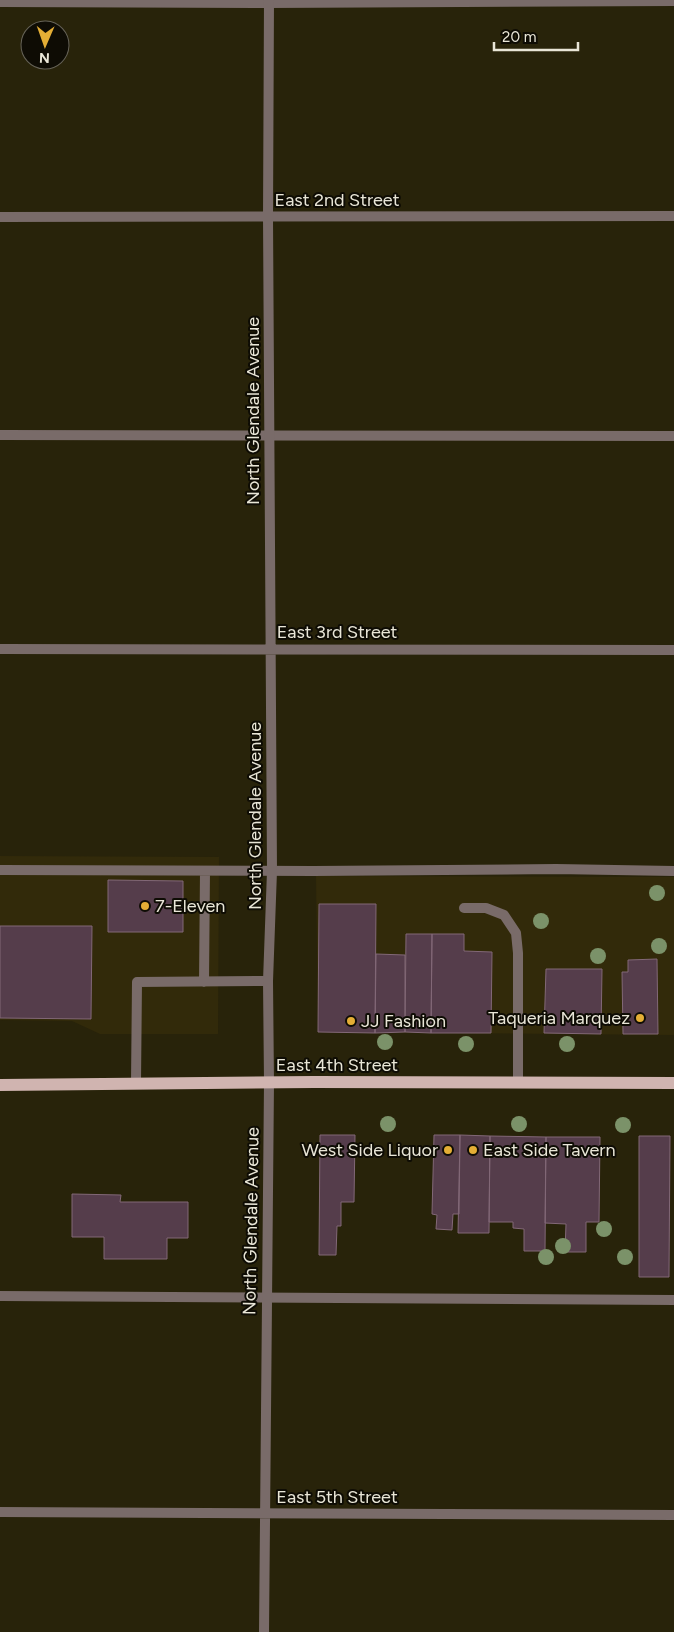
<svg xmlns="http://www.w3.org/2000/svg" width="674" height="1632" font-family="Figtree,sans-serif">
  <rect width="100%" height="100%" fill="#28230a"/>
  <!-- built -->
  <path fill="#322a0a" d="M0,856L219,857L218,1034H100L72,1021L0,1020Z
    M316,876L674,877V1035L318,1032Z"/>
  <!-- building -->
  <path fill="#553d4b" stroke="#826877" d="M108,880L183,881V932H108Z
    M319,904H376L375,1033L318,1032Z
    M0,926H92L91,1019L0,1018Z
    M406,934H432L431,1033L405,1032Z
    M432,934H464V951L492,952L491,1033H431Z
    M376,954L405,955V1032L375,1033Z
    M657,959L658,1034H623L622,972H628V960Z
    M546,969H602L601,1034L544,1033Z
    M320,1135H355L354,1202H341V1226H337L336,1255H319Z
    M434,1135H460L459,1214H453L452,1230L436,1229L437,1215L432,1214Z
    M460,1135L490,1136L489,1233H458Z
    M490,1136L546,1137L545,1251H524V1229L513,1228V1222H489Z
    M639,1136H670L669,1277H639Z
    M546,1137H600L599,1222H586V1252H565L566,1224L545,1223Z
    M72,1194L121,1195L120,1202H188V1238H167V1259H104V1237H72Z"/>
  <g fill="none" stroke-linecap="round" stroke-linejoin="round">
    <!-- lane -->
    <path stroke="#796b69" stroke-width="10" d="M0,2L269,3L674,1
      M0,435L674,436
      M0,870L313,871L556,869L674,871
      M464,908H486L504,915L516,933L518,953V1083
      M204,982L205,871
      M136,1083L137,982L268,981
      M0,1296L674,1300"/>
    <!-- street -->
    <path stroke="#796b69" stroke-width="10" d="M0,217L674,216
      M0,649L674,650
      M0,1512L674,1515
      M264,1632L269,1082L268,981L272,871L268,217L269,0"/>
    <!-- primary -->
    <path stroke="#d0b4b0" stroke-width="12" d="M0,1085L314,1082L674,1083"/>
  </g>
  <!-- trees -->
  <g fill="#7b9269">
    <circle cx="657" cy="893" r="8"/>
    <circle cx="541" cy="921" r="8"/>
    <circle cx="659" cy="946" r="8"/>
    <circle cx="598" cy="956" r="8"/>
    <circle cx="385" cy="1042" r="8"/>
    <circle cx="466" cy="1044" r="8"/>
    <circle cx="567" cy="1044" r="8"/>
    <circle cx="388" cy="1124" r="8"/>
    <circle cx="519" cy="1124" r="8"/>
    <circle cx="623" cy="1125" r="8"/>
    <circle cx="604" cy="1229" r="8"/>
    <circle cx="563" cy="1246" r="8"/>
    <circle cx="546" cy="1257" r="8"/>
    <circle cx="625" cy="1257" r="8"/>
  </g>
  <!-- markers -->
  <g fill="#e4ae35" stroke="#0e0c04" stroke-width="2">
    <circle cx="145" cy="906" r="5"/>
    <circle cx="640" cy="1018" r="5"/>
    <circle cx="351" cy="1021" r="5"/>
    <circle cx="448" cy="1150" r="5"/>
    <circle cx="473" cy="1150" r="5"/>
  </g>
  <g text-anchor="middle" stroke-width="4" stroke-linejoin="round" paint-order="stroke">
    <!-- street labels -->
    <g font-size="18" fill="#e9e6d7" stroke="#0e0c04">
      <text x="337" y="206">East 2nd Street</text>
      <text transform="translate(253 411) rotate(-90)" y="6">North Glendale Avenue</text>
      <text x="337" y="638">East 3rd Street</text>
      <text transform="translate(255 816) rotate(-90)" y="6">North Glendale Avenue</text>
      <text x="337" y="1071">East 4th Street</text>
      <text transform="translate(251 1221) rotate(-89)" y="6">North Glendale Avenue</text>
      <text x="337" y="1503">East 5th Street</text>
    </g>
    <!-- poi labels -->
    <g font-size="18" fill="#e9e6d7" stroke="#0e0c04" text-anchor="start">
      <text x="155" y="912">7-Eleven</text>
      <text x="630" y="1024" text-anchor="end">Taqueria Marquez</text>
      <text x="361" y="1027">JJ Fashion</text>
      <text x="438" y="1156" text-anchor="end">West Side Liquor</text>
      <text x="483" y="1156">East Side Tavern</text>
    </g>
  </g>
  <!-- north arrow -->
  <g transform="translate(45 45) rotate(182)"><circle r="24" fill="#0e0c04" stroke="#666358"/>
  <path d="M0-4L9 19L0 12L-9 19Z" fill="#e4ae35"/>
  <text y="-8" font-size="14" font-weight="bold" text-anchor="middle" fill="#e9e6d7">N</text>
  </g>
  <!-- scale -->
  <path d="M494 42v8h84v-8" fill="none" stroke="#e9e6d7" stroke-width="2.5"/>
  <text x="502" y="42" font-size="15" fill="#e9e6d7" stroke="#0e0c04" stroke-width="4" paint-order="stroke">20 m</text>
</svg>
